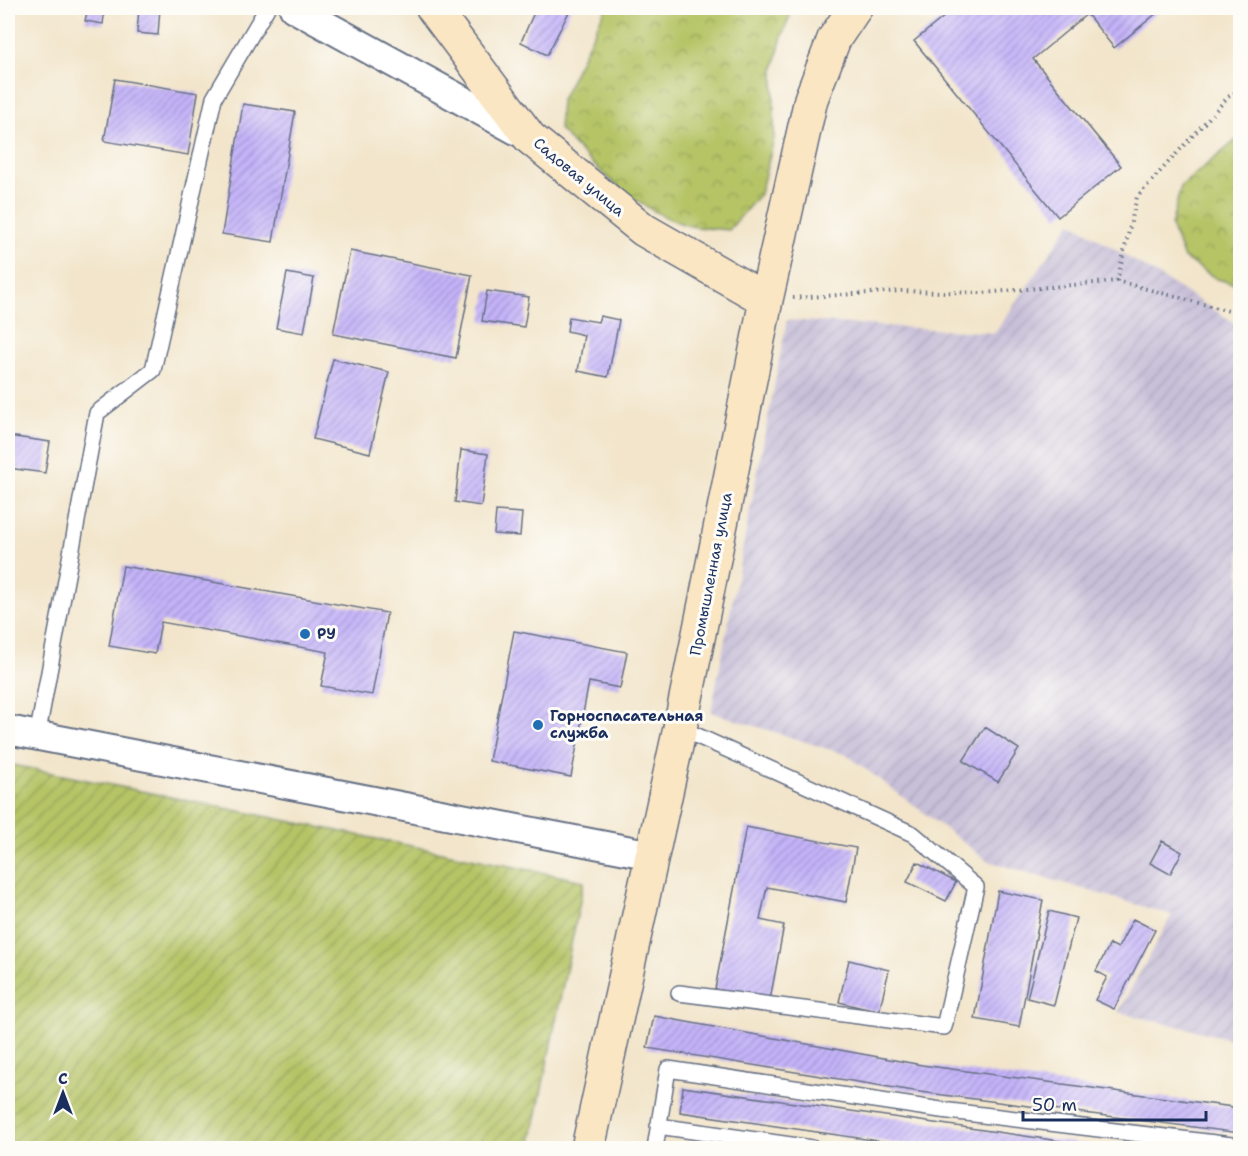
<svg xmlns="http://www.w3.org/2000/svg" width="1248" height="1156" font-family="'Shantell Sans',sans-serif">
  <defs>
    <pattern id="industrial-furrows" width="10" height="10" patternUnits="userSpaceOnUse" patternTransform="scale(1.5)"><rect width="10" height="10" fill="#c8bfd8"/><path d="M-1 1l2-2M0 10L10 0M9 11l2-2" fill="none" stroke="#aba4bc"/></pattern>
    <pattern id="park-crowns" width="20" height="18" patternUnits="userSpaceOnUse" patternTransform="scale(1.5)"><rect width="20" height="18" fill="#b6c466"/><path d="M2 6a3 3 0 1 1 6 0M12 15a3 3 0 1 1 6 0" fill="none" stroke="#93a057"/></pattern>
    <pattern id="garden-furrows" width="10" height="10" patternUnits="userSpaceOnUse" patternTransform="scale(1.5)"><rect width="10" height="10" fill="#b6c466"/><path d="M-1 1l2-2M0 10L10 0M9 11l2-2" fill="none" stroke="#93a057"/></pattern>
    <pattern id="building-hatch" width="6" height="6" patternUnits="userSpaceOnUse" patternTransform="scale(1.5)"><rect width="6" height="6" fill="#c5b4f9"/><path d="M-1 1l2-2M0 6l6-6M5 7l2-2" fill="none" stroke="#9f93cd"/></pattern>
  </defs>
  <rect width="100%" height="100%" fill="#fdfcf7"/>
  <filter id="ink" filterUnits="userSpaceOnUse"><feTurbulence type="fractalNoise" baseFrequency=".0167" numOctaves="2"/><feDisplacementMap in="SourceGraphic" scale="12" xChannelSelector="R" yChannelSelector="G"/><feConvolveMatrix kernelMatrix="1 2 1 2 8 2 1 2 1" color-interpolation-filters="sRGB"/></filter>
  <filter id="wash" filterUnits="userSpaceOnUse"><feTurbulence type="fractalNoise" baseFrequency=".008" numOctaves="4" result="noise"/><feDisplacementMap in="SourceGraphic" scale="24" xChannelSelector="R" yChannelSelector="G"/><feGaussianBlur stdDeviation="1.35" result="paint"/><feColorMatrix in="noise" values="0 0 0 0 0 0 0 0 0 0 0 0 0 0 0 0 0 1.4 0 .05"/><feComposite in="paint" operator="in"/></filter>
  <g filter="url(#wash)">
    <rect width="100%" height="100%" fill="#f2e5cb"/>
    <!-- industrial -->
    <path fill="url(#industrial-furrows)" d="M1071,222L1240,326V1041L1118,1012L1172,915L988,861L847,755L711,712L787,320L995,333Z"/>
    <!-- park -->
    <path fill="url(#park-crowns)" stroke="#687a62" stroke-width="1.5" d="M606,8H793L782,36L774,69V139L760,194L729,230C715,228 697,229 683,224C635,208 592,165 559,129L561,100Z
      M1240,137V285L1217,279L1184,258L1171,226L1181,186Z"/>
    <!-- garden -->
    <path fill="url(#garden-furrows)" stroke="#687a62" stroke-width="1.5" d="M8,764L584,881L530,1148H8Z"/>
    <g id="blocks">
      <!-- building -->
      <path fill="url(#building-hatch)" d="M88,8H105L103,24L85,21Z
        M139,8H160L158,35L137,33Z
        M536,8H571L547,55L521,42Z
        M955,8H1163L1114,48L1087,14L1033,59L1121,166L1058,217L914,41Z
        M115,79L198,93L188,155L104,141Z
        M243,104L295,112L273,242L222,234Z
        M350,251L472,275L456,358L333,334Z
        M287,273L314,278L304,333L276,328Z
        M487,291L529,297L524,327L482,321Z
        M600,316L619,320L608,377L578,371L584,335L567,331L569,317L598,322Z
        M333,359L389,372L370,453L313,439Z
        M8,436L50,442L45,473L8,468Z
        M461,450L488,454L481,506L455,502Z
        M496,511L522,513L520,536L494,534Z
        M123,566L387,613L372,695L321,686L328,652L161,622L155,654L109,646Z
        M514,631L627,652L620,688L589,682L571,777L489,761Z
        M985,727L1019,749L998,782L963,761Z
        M746,827L856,848L846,902L767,887L760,920L784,925L770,1000L715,989Z
        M1162,841L1182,852L1170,874L1150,863Z
        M917,862L956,882L946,901L907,882Z
        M998,891L1043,900L1019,1027L975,1019Z
        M1049,911L1076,918L1054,1005L1027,998Z
        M1133,919L1155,930L1114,1009L1095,1000L1107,977L1096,971L1110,944L1118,948Z
        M849,960L889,970L879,1012L839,1002Z
        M654,1016L922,1065L1240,1108V1133L920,1092L647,1048Z
        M683,1087L1101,1147V1148H927L680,1112Z"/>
    </g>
  </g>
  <g filter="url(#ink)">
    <use href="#blocks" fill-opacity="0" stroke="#666f84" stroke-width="1.5"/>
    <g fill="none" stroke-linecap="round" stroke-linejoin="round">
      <defs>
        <path id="lane" d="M37,737L97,413L153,370L214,98L267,8
          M679,993L944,1027L976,887L913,834L680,728
          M658,1126L812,1148
          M655,1148L668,1069L941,1110L1240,1146"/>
        <path id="street" d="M294,8L529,137
          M8,730L652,855"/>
        <path id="secondary" d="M433,8L530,138L644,230L766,300
          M588,1148L680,728L766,300L811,99L834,39L855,8"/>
      </defs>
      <!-- lane casing -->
      <use href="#lane" stroke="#666f84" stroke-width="18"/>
      <!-- street casing -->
      <use href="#street" stroke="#666f84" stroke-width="32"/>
      <!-- secondary casing -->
      <use href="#secondary" stroke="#666f84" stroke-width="36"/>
      <!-- path -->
      <path stroke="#666f84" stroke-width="4" stroke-dasharray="1.5 4.5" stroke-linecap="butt" d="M1117,281L1137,197L1228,97L1240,90
        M793,298L901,291L983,293L1117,281L1240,314"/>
      <!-- lane -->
      <use href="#lane" stroke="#fff" stroke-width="15"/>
      <!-- street -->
      <use href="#street" stroke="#fff" stroke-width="28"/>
      <!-- secondary -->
      <use href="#secondary" stroke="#fbe6c4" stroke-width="33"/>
    </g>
  </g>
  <!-- markers -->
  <g fill="#1f6fb2" stroke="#fdfcf7" stroke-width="2">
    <circle cx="305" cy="634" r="6"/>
    <circle cx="538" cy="725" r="6"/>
  </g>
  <g text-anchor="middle" stroke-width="6" stroke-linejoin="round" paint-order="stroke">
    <!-- street labels -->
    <g font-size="15" fill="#1b2f5e" stroke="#fdfcf7">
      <text transform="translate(579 177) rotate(40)" y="5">Садовая улица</text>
      <text transform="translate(711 574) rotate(-79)" y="5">Промышленная улица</text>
    </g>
    <!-- poi labels -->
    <g font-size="15" font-weight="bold" fill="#1b2f5e" stroke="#fdfcf7" text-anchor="start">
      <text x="317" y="639">РУ</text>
      <text x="550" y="721">Горноспасательная<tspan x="550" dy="17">служба</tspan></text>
    </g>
  </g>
  <!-- margin -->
  <rect width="1248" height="1156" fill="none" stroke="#fdfcf7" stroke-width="30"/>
  <!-- north arrow -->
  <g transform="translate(63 1093)" stroke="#fdfcf7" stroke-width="4.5" paint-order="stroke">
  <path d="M0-4.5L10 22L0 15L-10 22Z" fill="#1b2f5e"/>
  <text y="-9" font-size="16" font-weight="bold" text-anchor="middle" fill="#1b2f5e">С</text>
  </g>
  <!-- scale -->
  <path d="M1023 1111v9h183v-9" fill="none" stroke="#1b2f5e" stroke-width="3"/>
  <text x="1032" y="1111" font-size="18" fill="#1b2f5e" stroke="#fdfcf7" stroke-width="4.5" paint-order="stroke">50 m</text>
</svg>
